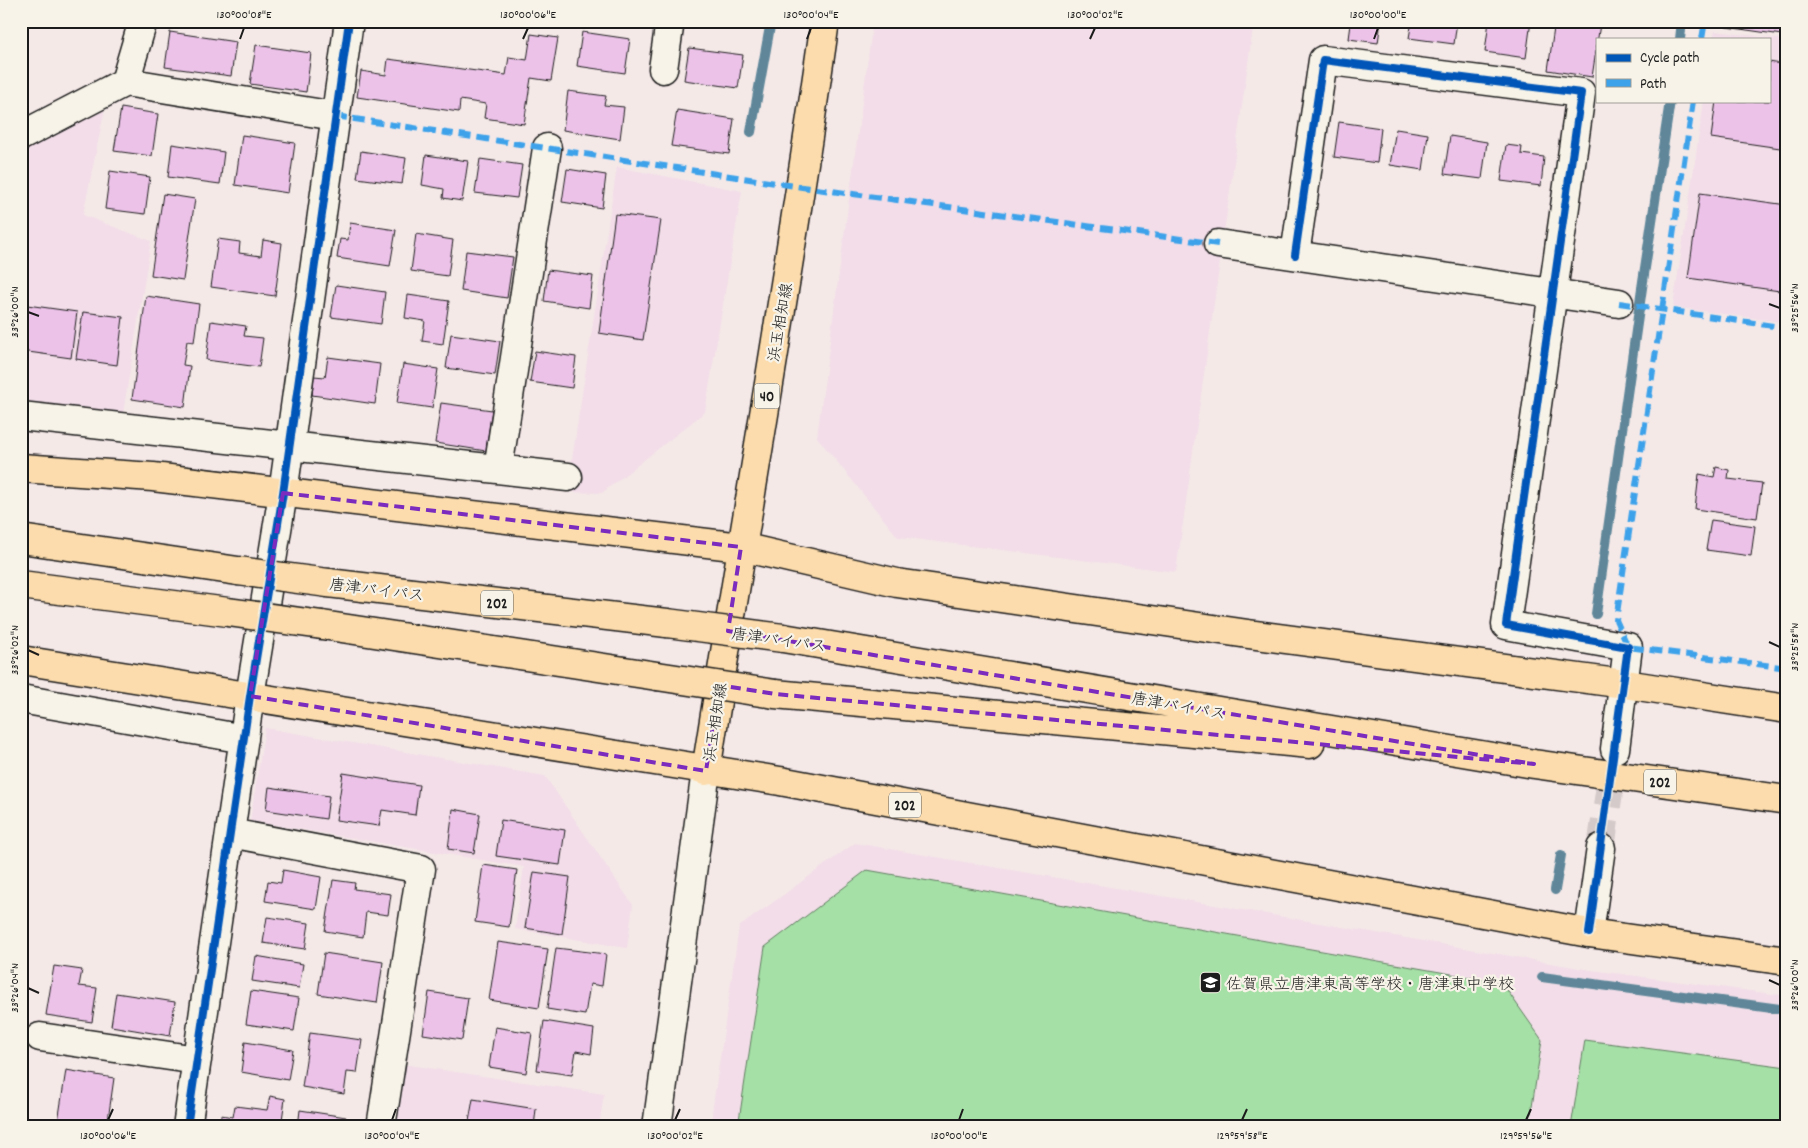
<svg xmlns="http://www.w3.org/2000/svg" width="1808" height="1148" font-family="Dekko,'Klee One',sans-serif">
  <rect width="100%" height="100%" fill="#f5e9e8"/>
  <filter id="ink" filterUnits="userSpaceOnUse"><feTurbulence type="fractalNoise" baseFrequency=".02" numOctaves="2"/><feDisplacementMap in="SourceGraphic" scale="10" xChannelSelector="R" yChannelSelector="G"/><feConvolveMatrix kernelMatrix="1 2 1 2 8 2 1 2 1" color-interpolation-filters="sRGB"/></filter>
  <g filter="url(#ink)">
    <!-- built -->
    <path fill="#f2dde8" d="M873,21H1254L1176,572L898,537L817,437Z
      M1715,31L1787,40V323L1673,307L1704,101H1769V39H1713Z
      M106,103L83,215L151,241L123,413L21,402V147Z
      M617,167L742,191L705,412L602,493L567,492Z
      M265,728L545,776L633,905L627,948L515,929L524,867L250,821Z
      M855,843L1591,970L1787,996V1127H710L739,927Z
      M382,1061L604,1094L599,1127H372Z"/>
    <!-- green -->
    <path fill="#a5e0a6" stroke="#607e61" d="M867,870L1502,983L1542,1040L1529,1127H738L765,947Z
      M1585,1040L1787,1067V1127H1571Z"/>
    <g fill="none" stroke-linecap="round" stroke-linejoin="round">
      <!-- stream -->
      <path stroke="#5f8799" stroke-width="10" d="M1680,39L1682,21
        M751,132L771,21
        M1596,614L1642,288L1670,101
        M1555,890L1561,855
        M1542,977L1787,1010"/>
    </g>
    <!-- building -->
    <path fill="#ecc2e9" stroke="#1c1c1c" d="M1339,21H1381L1378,43L1349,39L1351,24Z
      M1412,21H1457L1454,44L1409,38Z
      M1489,21H1531L1526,58L1485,52Z
      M1555,21H1583L1600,24L1592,77L1548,70Z
      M1727,21H1784L1782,35L1726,27Z
      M170,32L236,42L231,76L165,67Z
      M582,32L630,39L625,73L577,66Z
      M531,34L558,38L551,81L531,78L524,124L484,118L486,104L460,100L459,112L357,97L361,71L386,75L388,59L506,75L509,57L527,60Z
      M256,45L311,53L306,92L250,84Z
      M689,48L743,55L738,88L684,80Z
      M1769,62L1787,65V149L1711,138L1716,101H1769Z
      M568,91L606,96L604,105L624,107L620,139L563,130Z
      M121,108L158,114L152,156L114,151Z
      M677,110L734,119L729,154L671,146Z
      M1339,122L1381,128L1377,163L1334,157Z
      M1396,129L1428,134L1423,170L1390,165Z
      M242,135L295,143L288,193L235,185Z
      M1450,136L1487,142L1482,179L1444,174Z
      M172,144L224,152L220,184L168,177Z
      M1506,145L1522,147L1521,154L1544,157L1541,186L1501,181Z
      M361,151L406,158L402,184L357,178Z
      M426,155L468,161L462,201L443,198L444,189L422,185Z
      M480,159L522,165L517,198L475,193Z
      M567,169L606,175L602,208L562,202Z
      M110,171L150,177L145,214L105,209Z
      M1700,193L1787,205V292L1688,278Z
      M163,194L195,199L183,280L151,275Z
      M615,214L661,220L643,340L599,333Z
      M350,223L396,230L390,266L337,258L340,239L348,240Z
      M416,234L453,240L448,276L411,271Z
      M218,239L240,242L239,253L261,256L263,240L282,243L275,296L211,287Z
      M466,251L513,257L507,298L461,291Z
      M548,270L593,276L589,308L544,301Z
      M336,285L385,292L381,324L331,317Z
      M408,295L449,301L443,344L422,341L425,321L405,318Z
      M146,296L199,304L194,342L187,341L183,365L190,366L185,407L132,399Z
      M27,305L77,312L71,358L21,351Z
      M83,312L123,317L117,365L76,359Z
      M211,321L246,326L244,336L263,338L259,367L206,360Z
      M451,334L500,341L495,375L446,368Z
      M535,351L576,357L572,388L530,382Z
      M328,357L380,364L375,404L312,395L314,376L325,377Z
      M403,364L438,369L432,408L397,403Z
      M441,403L492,410L486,451L435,443Z
      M1716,467L1729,470L1728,479L1762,483L1757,518L1695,509L1699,474L1714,477Z
      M1711,520L1755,526L1751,556L1706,550Z
      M343,773L419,785L415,815L382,810L379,826L336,820Z
      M269,787L329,796L326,819L266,810Z
      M453,809L480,814L474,853L448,849Z
      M501,820L565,830L560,865L496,856Z
      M483,865L517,870L509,927L475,922Z
      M283,870L321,877L316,909L265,901L268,881L281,883Z
      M534,872L570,877L562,934L525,928Z
      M333,880L355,883L354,889L391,894L388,915L366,912L363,937L325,931Z
      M267,917L309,923L305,949L263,943Z
      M498,942L548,949L539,1008L489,1000Z
      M556,948L606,954L602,986L590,984L585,1015L547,1009Z
      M324,953L383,962L377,1003L318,994Z
      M256,956L303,964L299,988L252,981Z
      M54,966L82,970L79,986L97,988L92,1022L46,1015Z
      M251,991L299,998L294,1031L246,1024Z
      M429,992L468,998L462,1040L423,1034Z
      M116,993L175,1002L170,1036L111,1026Z
      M544,1021L594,1029L591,1054L576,1051L572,1075L537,1070Z
      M495,1027L532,1033L526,1073L489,1067Z
      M310,1033L362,1040L357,1073L347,1072L344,1094L302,1087Z
      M245,1042L293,1050L288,1080L241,1072Z
      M66,1070L114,1078L107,1127H94L58,1122Z
      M270,1096L285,1099L281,1127H220L221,1115L233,1117L235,1106L267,1110Z
      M473,1099L536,1109L534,1127H468Z
      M300,1110L346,1117L345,1123L362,1127H298Z"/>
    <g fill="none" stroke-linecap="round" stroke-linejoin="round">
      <!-- minor-tunnel -->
      <path stroke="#d4cac9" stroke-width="28" stroke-dasharray="28 14" stroke-linecap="butt" d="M1601,848L1615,751"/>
      <defs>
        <path id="minor" d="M663,69L670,21
          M125,82L143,21
          M21,136L125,82L335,116
          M1218,244L1619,303
          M1295,255L1323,60L1581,93L1506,625L1628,647L1615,749
          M21,416L568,477
          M498,469L547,148
          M21,699L244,739
          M230,833L421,869L381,1127
          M1589,933L1601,848
          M40,1037L197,1060
          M187,1127L250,696L283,493L349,21
          M657,1127L706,771"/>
        <path id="major" d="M706,771C745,521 790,272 825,21"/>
        <path id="highway" d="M21,468L153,477L741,547L897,583L1248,634L1625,684L1787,709
          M21,539L238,571
          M328,583L667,623
          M21,585L228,612
          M322,625L657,676
          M783,638L1534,764L1787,800
          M21,660L780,781L1589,933L1787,961
          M775,694L1310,744"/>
      </defs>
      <!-- minor casing -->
      <use href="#minor" stroke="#1c1c1c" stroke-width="31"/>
      <!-- major casing -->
      <use href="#major" stroke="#1c1c1c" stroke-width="31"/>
      <!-- highway casing -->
      <use href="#highway" stroke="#1c1c1c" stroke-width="31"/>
      <!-- minor -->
      <use href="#minor" stroke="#f7f3e8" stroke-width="28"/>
      <!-- major -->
      <use href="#major" stroke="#fcdcac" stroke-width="28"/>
      <!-- highway -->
      <use href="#highway" stroke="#fcdcac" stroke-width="28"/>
      <defs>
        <path id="highway-bridge" d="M238,571L328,583
          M228,612L322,625
          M667,623L783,638
          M657,676L775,694"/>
      </defs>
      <!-- highway-bridge casing -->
      <use href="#highway-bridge" stroke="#1c1c1c" stroke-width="31" stroke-linecap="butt"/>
      <!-- highway-bridge -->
      <use href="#highway-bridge" stroke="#fcdcac" stroke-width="28"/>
      <!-- quiet -->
      <path stroke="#3da2ea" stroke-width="6" stroke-dasharray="12 6" stroke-linecap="butt" d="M1702,39L1705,21
        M1693,101L1616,620L1628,647L1787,668
        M335,116L802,187L1218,244
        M1619,303L1787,328"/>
      <defs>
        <path id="cycleway" d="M1295,255L1323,60L1581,93L1506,625L1628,647L1589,933
          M187,1127L250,696L283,493L349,21"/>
      </defs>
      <!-- cycleway casing -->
      <use href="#cycleway" stroke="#f7f3e8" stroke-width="11"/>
      <!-- cycleway -->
      <use href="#cycleway" stroke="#0057b8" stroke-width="8"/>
    </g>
  </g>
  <!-- marked area -->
  <path fill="none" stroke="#7b2cbf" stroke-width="4" stroke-dasharray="10 6" stroke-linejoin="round" d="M283,493L741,547L728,631L1534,764L775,694L719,685L706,771L250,696Z"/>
  <!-- ticks -->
  <path fill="none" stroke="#1c1c1c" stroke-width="2" d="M240,39L244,28M523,39L528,28M807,39L811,28M1090,39L1095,28M1374,39L1378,28M1769,304L1780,308M28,312L39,316M1769,642L1780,647M28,650L39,655M1769,980L1780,985M28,988L39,993M108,1120L113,1109M392,1120L396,1109M675,1120L680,1109M959,1120L963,1109M1242,1120L1247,1109M1526,1120L1531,1109"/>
  <!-- icons -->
  <defs>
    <symbol id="school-square" viewBox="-11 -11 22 22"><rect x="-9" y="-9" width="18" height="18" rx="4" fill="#1c1c1c" stroke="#f7f3e8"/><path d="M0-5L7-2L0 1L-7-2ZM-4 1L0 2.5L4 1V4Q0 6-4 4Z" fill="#fff"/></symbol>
  </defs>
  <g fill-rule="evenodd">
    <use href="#school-square" x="1198" y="970" width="25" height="25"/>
  </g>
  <g text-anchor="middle" stroke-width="4.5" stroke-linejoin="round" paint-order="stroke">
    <!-- shield labels -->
    <g fill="#f7f3e8" stroke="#5e5c59" stroke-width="1">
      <rect x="754.5" y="383.5" width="25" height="25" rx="4"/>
      <rect x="481" y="590.5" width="32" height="25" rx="4"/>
      <rect x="1644" y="769.5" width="32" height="25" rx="4"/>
      <rect x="889" y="792.5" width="32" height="25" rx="4"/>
    </g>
    <g font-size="15" font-weight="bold" fill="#1c1c1c">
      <text x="767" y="401">40</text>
      <text x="497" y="608">202</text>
      <text x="1660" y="787">202</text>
      <text x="905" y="810">202</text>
    </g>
    <!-- street labels -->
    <g font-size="16" fill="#1c1c1c" stroke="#f7f3e8">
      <text transform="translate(779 322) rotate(-80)" y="6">浜玉相知線</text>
      <text transform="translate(377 589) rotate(7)" y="6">唐津バイパス</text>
      <text transform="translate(779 639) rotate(8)" y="6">唐津バイパス</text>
      <text transform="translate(1179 705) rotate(10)" y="6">唐津バイパス</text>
      <text transform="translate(714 722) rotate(-81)" y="6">浜玉相知線</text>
    </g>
    <!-- poi labels -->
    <g font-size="16" fill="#1c1c1c" stroke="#f7f3e8" text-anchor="start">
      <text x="1226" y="989">佐賀県立唐津東高等学校・唐津東中学校</text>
    </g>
  </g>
  <!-- margin -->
  <rect width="1808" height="1148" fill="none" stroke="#f7f3e8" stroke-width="55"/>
  <!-- legend -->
  <rect x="1596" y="38" width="175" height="65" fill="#f7f3e8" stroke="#9f9d96"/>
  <rect x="1606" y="54" width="25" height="8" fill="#0057b8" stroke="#9f9d96"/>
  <text x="1640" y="62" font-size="15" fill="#1c1c1c">Cycle path</text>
  <rect x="1606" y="79" width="25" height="8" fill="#3da2ea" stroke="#9f9d96"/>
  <text x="1640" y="88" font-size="15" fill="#1c1c1c">Path</text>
  <rect x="28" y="28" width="1752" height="1092" fill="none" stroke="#1c1c1c" stroke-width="2"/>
  <g font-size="12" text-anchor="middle" fill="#1c1c1c">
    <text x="244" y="18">130°00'08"E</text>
    <text x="528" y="18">130°00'06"E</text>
    <text x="811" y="18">130°00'04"E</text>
    <text x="1095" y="18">130°00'02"E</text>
    <text x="1378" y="18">130°00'00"E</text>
    <text transform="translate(1794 308) rotate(-90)" y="4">33°25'56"N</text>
    <text transform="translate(14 312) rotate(-90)" y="4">33°26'00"N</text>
    <text transform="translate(1794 647) rotate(-90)" y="4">33°25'58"N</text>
    <text transform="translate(14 650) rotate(-90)" y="4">33°26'02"N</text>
    <text transform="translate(1794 985) rotate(-90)" y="4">33°26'00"N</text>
    <text transform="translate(14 988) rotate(-90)" y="4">33°26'04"N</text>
    <text x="108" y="1139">130°00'06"E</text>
    <text x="392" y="1139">130°00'04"E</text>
    <text x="675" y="1139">130°00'02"E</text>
    <text x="959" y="1139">130°00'00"E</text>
    <text x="1242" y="1139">129°59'58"E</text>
    <text x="1526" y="1139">129°59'56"E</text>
  </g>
</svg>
